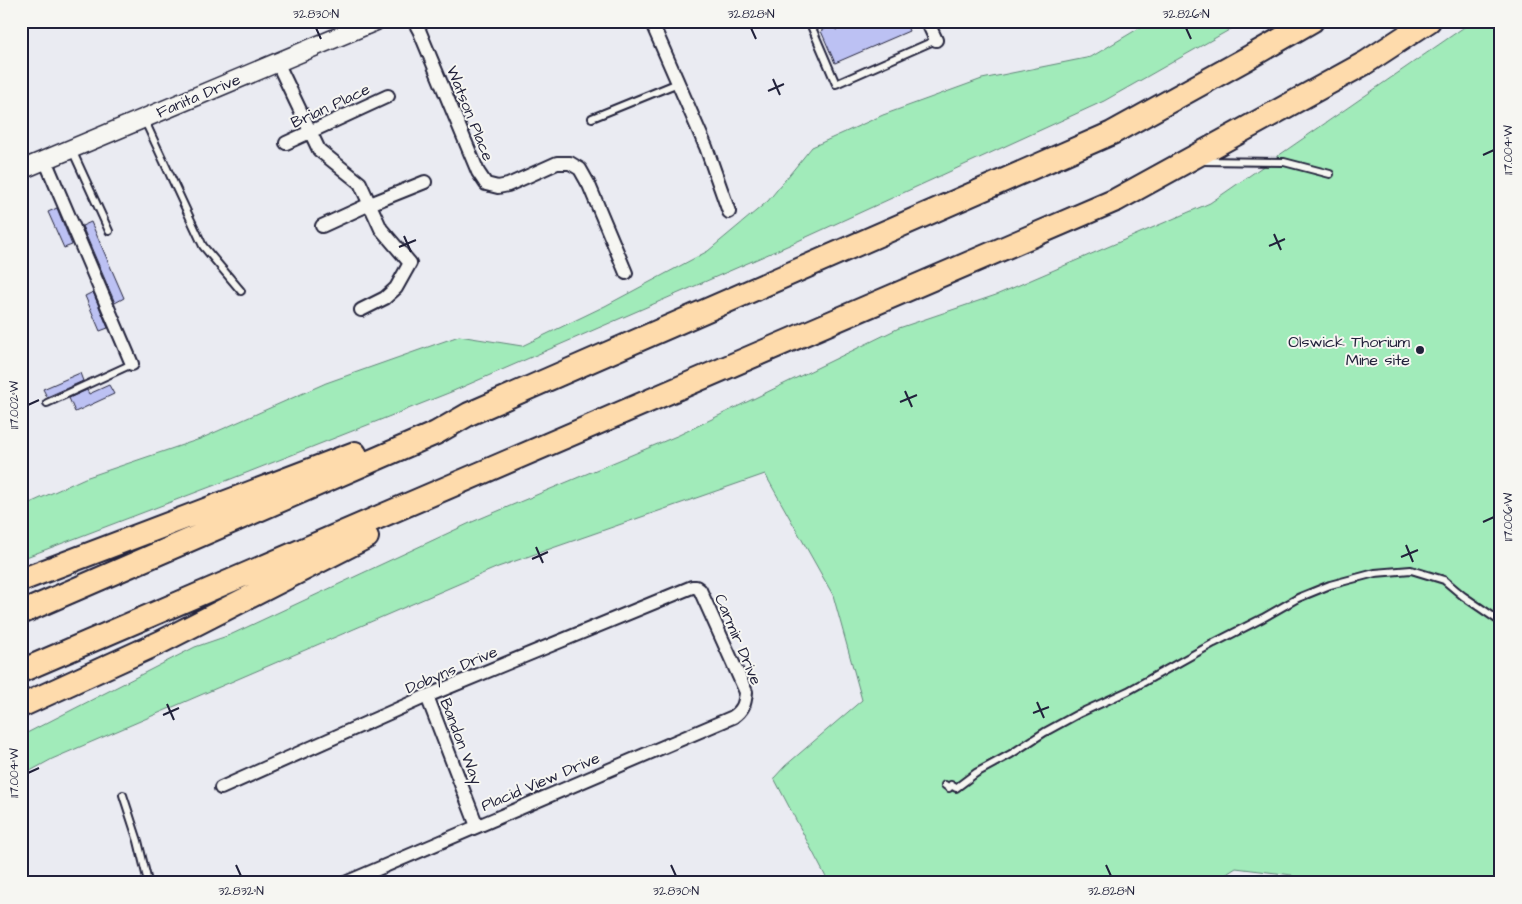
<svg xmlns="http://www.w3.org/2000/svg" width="1522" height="904" font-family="'Architects Daughter',sans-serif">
  <rect width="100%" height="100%" fill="#eaebf2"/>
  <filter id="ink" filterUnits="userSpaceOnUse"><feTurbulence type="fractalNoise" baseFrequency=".02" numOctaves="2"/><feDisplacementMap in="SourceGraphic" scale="10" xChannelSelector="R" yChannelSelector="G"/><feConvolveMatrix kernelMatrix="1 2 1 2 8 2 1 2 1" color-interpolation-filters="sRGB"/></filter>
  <g filter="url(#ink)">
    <!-- green -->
    <path fill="#a1ebba" stroke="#62867a" d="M1151,21H1245L1104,101L787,246L451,392L231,479L21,559V507L85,478L200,439L326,383L459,336L522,346L605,306L708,251L768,201L812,147L883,115L982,79L1091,57Z
      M1473,21H1501V883H1295L1292,875L1236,868L1212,883H829L774,778L785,766L862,700L833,595L765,474L498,567L52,759L21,776V736L195,647L230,635L472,522L679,435L899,328L996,295L1210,203Z"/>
    <!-- building -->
    <path fill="#bcc1f3" stroke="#22223b" d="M857,21H905L909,31L835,63L821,31L833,25L836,30Z
      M57,208L72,245L64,248L48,212Z
      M91,222L124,298L115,303L82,226Z
      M93,292L108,328L100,331L85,296Z
      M80,373L83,381L47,397L43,389Z
      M109,385L114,394L75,412L69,398L87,390L89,394Z"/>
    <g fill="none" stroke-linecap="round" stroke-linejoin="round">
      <defs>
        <path id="lane" d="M809,21L836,84L936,40
          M592,118L678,83
          M144,119L203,246L241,291
          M72,150L109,231
          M1202,161L1284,162L1330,174
          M47,403L132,364
          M945,785L949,788L951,785L956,788L976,773L1011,754L1045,732L1078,714L1128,691L1214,643L1263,618L1298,598L1330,585L1375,573L1411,570L1444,580L1463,596L1501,622
          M123,795L138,841L147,878L146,883"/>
        <path id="street" d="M414,21L419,30L478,172L486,184L498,187L508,185L557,163H570L580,169L589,185L626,273
          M651,21L706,147L729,212
          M927,21L936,40
          M277,62L319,150L360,183L381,229L410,263L396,288L385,298L361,310
          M286,143L388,96
          M45,160L132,364
          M322,226L370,204L425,182
          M427,696L477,826
          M221,788L427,696L692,587H696L700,590L746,692C745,704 743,710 733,717L345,883"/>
        <path id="secondary" d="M21,170L376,21"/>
        <path id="highway" d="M21,580L355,453
          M21,613L436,433L469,414L1112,133L1246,59L1312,21
          M21,671L1116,200L1365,63L1429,21
          M21,706L161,642L367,537"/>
      </defs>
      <!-- lane casing -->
      <use href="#lane" stroke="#22223b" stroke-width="10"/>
      <!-- street casing -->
      <use href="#street" stroke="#22223b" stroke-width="16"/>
      <!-- secondary casing -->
      <use href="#secondary" stroke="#22223b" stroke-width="21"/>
      <!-- highway casing -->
      <use href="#highway" stroke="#22223b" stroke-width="26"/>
      <!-- path -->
      <path stroke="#22223b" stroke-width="2" stroke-dasharray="1 4" stroke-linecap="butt" d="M793,883L796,880L800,879L805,883"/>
      <!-- lane -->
      <use href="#lane" stroke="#f6f6f2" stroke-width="6"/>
      <!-- street -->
      <use href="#street" stroke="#f6f6f2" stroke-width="12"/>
      <!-- secondary -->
      <use href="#secondary" stroke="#f6f6f2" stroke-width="18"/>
      <!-- highway -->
      <use href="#highway" stroke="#fedbac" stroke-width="22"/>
    </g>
  </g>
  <!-- ticks -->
  <path fill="none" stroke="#22223b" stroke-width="2" d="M316,28L321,39M751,28L756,39M1186,28L1191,39M773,79L780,95M768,91L784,84M1483,155L1494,150M1274,234L1281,250M404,236L411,252M1269,246L1285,239M399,247L416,240M905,391L912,407M900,402L917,395M28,405L39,400M1483,522L1494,517M1406,545L1413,562M536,547L543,563M1401,557L1418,550M532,559L548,552M1037,702L1044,718M167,704L174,720M1033,713L1049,707M163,715L179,708M28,773L39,768M236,865L241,876M671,865L676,876M1106,865L1111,876"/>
  <!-- markers -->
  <circle fill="#22223b" stroke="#f6f6f2" stroke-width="2" cx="1420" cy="350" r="5"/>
  <g text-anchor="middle" stroke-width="4" stroke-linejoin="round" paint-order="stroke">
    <!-- street labels -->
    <g font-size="16" fill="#22223b" stroke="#f6f6f2">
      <text transform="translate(198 95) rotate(-23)" y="6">Fanita Drive</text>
      <text transform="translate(330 105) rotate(-25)" y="6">Brian Place</text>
      <text transform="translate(471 113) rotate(68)" y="6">Watson Place</text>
      <text transform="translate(739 639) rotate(67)" y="6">Carmir Drive</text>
      <text transform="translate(451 669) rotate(-23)" y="6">Dobyns Drive</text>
      <text transform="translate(462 741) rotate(69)" y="6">Bandon Way</text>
      <text transform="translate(540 781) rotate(-23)" y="6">Placid View Drive</text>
    </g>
    <!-- poi labels -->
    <g font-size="16" fill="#22223b" stroke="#f6f6f2" text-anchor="end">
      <text x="1410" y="347">Olswick Thorium<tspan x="1410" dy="18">Mine site</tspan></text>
    </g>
  </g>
  <!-- margin -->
  <rect width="1522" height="904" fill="none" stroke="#f6f6f2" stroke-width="55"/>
  <rect x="28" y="28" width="1466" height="848" fill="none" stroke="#22223b" stroke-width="2"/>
  <g font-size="12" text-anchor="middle" fill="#22223b">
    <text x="316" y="18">32.830°N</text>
    <text x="751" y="18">32.828°N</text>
    <text x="1186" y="18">32.826°N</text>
    <text transform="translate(1508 150) rotate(-90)" y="4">117.004°W</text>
    <text transform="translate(14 405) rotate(-90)" y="4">117.002°W</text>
    <text transform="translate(1508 517) rotate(-90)" y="4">117.006°W</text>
    <text transform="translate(14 773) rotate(-90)" y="4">117.004°W</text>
    <text x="241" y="895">32.832°N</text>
    <text x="676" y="895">32.830°N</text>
    <text x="1111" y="895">32.828°N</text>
  </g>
</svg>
